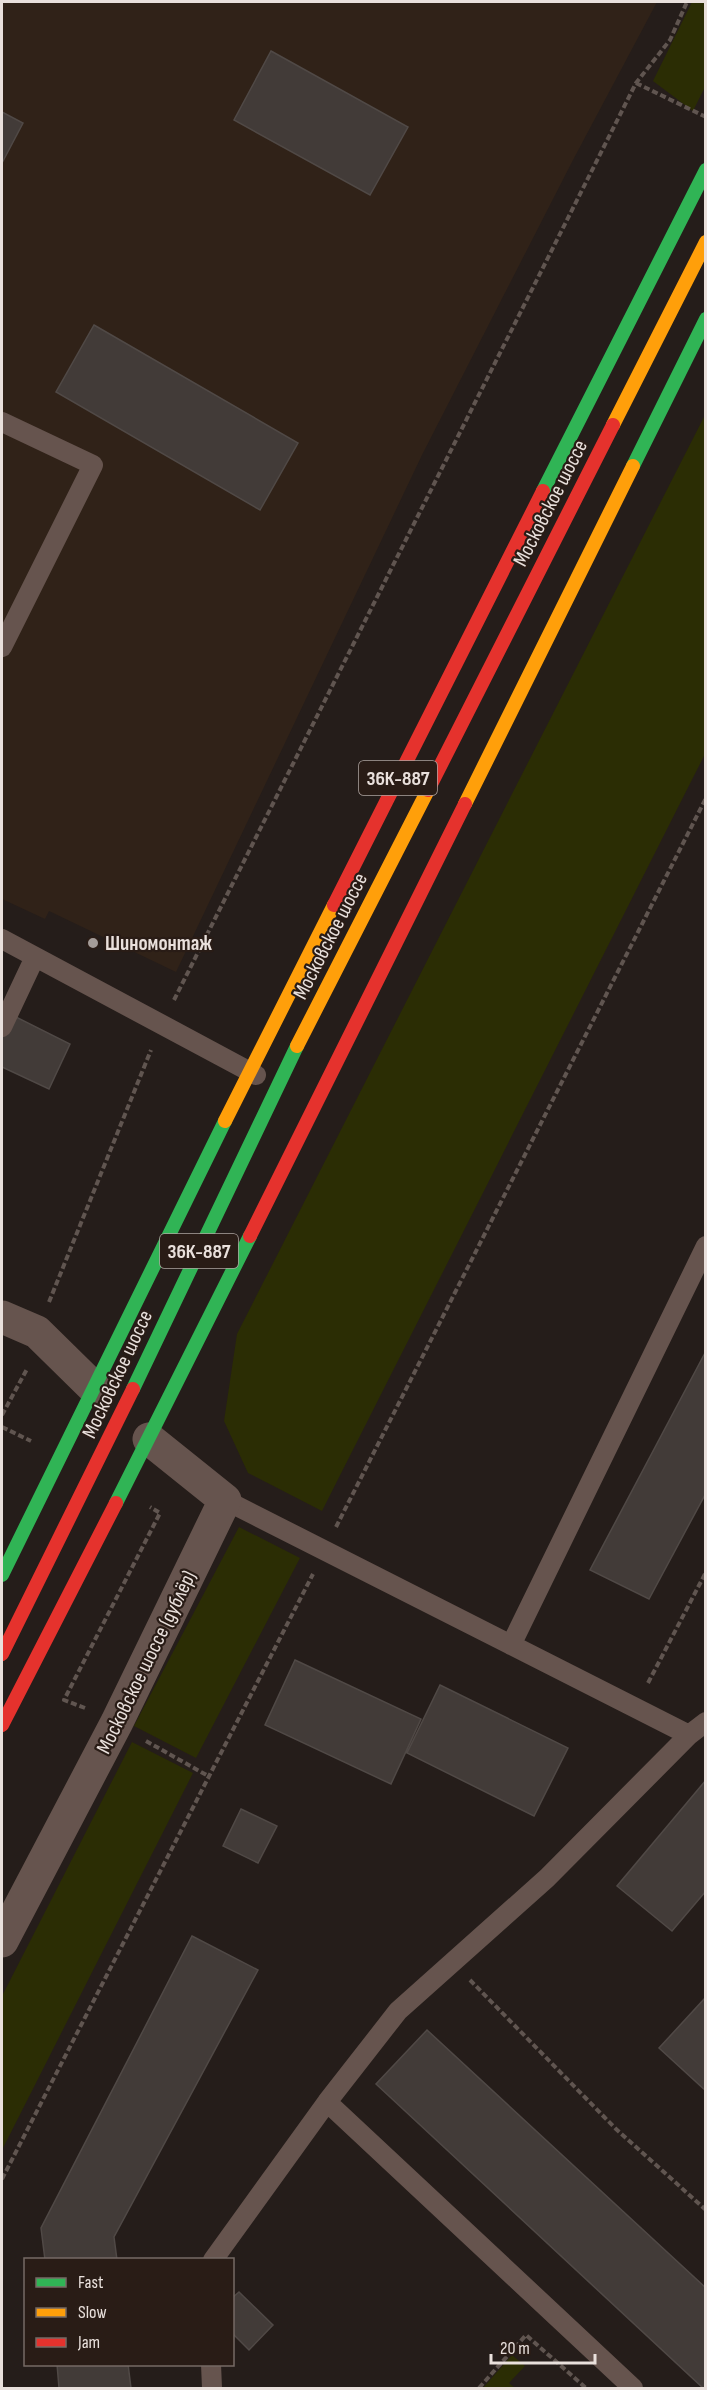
<svg xmlns="http://www.w3.org/2000/svg" width="707" height="2390" font-family="'Sofia Sans Condensed',sans-serif">
  <rect width="100%" height="100%" fill="#251d1a"/>
  <!-- industrial -->
  <path fill="#302218" d="M2,2H657L573,160L422,455L176,972L49,911L45,919L2,899Z"/>
  <!-- green -->
  <path fill="#2b2d04" d="M692,2H706L705,87L693,111L653,81Z
    M705,415V754L322,1511L248,1473L224,1421L237,1334Z
    M239,1527L300,1558L196,1758L134,1726Z
    M132,1742L193,1773L2,2150V1996Z
    M512,2355L525,2366L509,2383L515,2388H483Z"/>
  <!-- building -->
  <path fill="#423b38" stroke="#504946" stroke-width="1.5" d="M271,51L408,127L370,195L234,120Z
    M2,112L23,123L2,163Z
    M94,325L298,443L260,510L56,392Z
    M2,1010L70,1044L49,1089L2,1067Z
    M706,1351V1493L649,1599L590,1570Z
    M295,1660L421,1719L391,1784L265,1725Z
    M440,1685L568,1748L534,1816L407,1753Z
    M706,1780V1891L672,1931L617,1886Z
    M241,1809L277,1826L258,1863L223,1846Z
    M192,1936L258,1970L114,2237L117,2260H45L41,2228Z
    M706,1997V2091L659,2048Z
    M427,2030L706,2288V2388H703L376,2084Z
    M239,2292L273,2325L249,2350L232,2333V2298Z
    M57,2364H128L131,2388H59Z"/>
  <g fill="none" stroke-linecap="round" stroke-linejoin="round">
    <!-- path -->
    <path stroke="#605550" stroke-width="4" stroke-dasharray="6 3" stroke-linecap="butt" d="M636,83L706,117
      M174,1000L636,83L670,40L687,2
      M49,1302L151,1050
      M2,1415L27,1369
      M2,1427L31,1441
      M336,1527L706,798
      M648,1683L706,1572
      M85,1708L64,1700L160,1513L150,1507
      M146,1741L210,1777
      M470,1980L616,2129L706,2210
      M2,2179L313,1574
      M479,2388L526,2335L586,2388"/>
    <!-- lane -->
    <path stroke="#66544e" stroke-width="20" d="M2,422L93,465L2,647
      M2,939L256,1075
      M2,1027L35,957
      M225,1500L689,1735L706,1722
      M511,1645L706,1246
      M327,2102L633,2388
      M213,2260L327,2102L398,2011L547,1878L689,1735
      M211,2364L212,2388"/>
    <!-- street -->
    <path stroke="#66544e" stroke-width="33" d="M2,1317L37,1332L95,1389
      M2,1941L117,1722L225,1500L149,1439"/>
    <!-- fast -->
    <path stroke="#30b455" stroke-width="14" d="M633,466L706,319
      M543,491L706,170
      M133,1389L297,1046
      M116,1503L250,1236
      M2,1575L225,1121"/>
    <!-- slow -->
    <path stroke="#ff9f0a" stroke-width="14" d="M613,425L706,242
      M465,804L633,466
      M297,1046L428,790
      M225,1121L334,905"/>
    <!-- jam -->
    <path stroke="#e5322d" stroke-width="14" d="M428,790L613,425
      M334,905L543,491
      M250,1236L465,804
      M2,1654L133,1389
      M2,1725L116,1503"/>
  </g>
  <!-- markers -->
  <circle fill="#a49c98" stroke="#291c16" stroke-width="2" cx="93" cy="943" r="6"/>
  <g text-anchor="middle" stroke-width="4.5" stroke-linejoin="round" paint-order="stroke">
    <!-- shield labels -->
    <g fill="#291c16" stroke="#afa5a1" stroke-width="1.5">
      <rect x="359" y="761" width="78" height="34" rx="4.5"/>
      <rect x="160" y="1234" width="78" height="34" rx="4.5"/>
    </g>
    <g font-size="20" font-weight="bold" fill="#e9e0dc">
      <text x="398" y="785">36К-887</text>
      <text x="199" y="1258">36К-887</text>
    </g>
    <!-- street labels -->
    <g font-size="21" fill="#e9e0dc" stroke="#291c16">
      <text transform="translate(550 503) rotate(-63)" y="7">Московское шоссе</text>
      <text transform="translate(330 936) rotate(-63)" y="7">Московское шоссе</text>
      <text transform="translate(117 1374) rotate(-65)" y="7">Московское шоссе</text>
      <text transform="translate(146 1662) rotate(-64)" y="7">Московское шоссе (дублёр)</text>
    </g>
    <!-- poi labels -->
    <g font-size="21" font-weight="bold" fill="#e9e0dc" stroke="#291c16" text-anchor="start">
      <text x="105" y="950">Шиномонтаж</text>
    </g>
  </g>
  <!-- border -->
  <rect width="707" height="2390" fill="none" stroke="#e9e0dc" stroke-width="6"/>
  <!-- legend -->
  <rect x="24" y="2258" width="210" height="108" fill="#291c16" stroke="#766a65" stroke-width="1.5"/>
  <rect x="36" y="2278" width="30" height="9" fill="#30b455" stroke="#766a65" stroke-width="1.5"/>
  <text x="78" y="2288" font-size="18" fill="#e9e0dc">Fast</text>
  <rect x="36" y="2308" width="30" height="9" fill="#ff9f0a" stroke="#766a65" stroke-width="1.5"/>
  <text x="78" y="2318" font-size="18" fill="#e9e0dc">Slow</text>
  <rect x="36" y="2338" width="30" height="9" fill="#e5322d" stroke="#766a65" stroke-width="1.5"/>
  <text x="78" y="2348" font-size="18" fill="#e9e0dc">Jam</text>
  <!-- scale -->
  <path d="M491 2354v9h104v-9" fill="none" stroke="#e9e0dc" stroke-width="3"/>
  <text x="500" y="2354" font-size="18" fill="#e9e0dc" stroke="#291c16" stroke-width="4.5" paint-order="stroke">20 m</text>
</svg>
